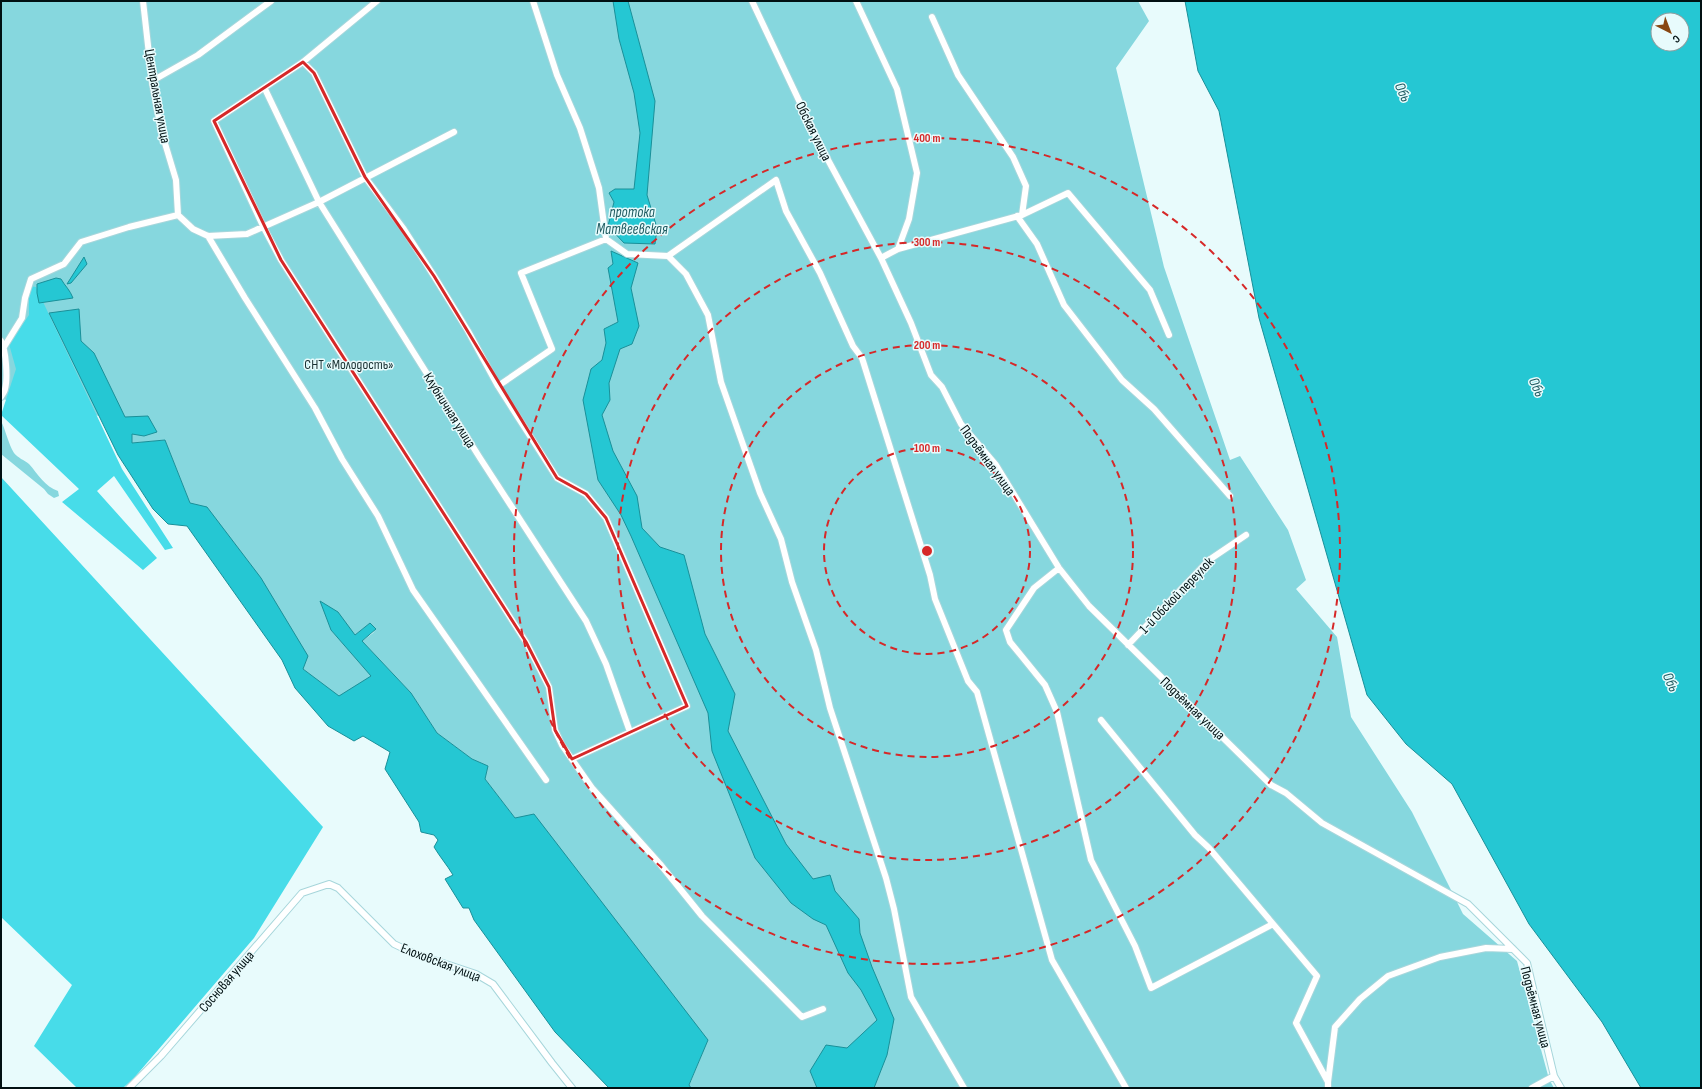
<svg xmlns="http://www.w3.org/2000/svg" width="1702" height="1089" font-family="'Sofia Sans Condensed',sans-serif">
  <rect width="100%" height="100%" fill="#e8fbfc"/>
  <!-- green -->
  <path fill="#86d7de" d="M1,1H1138L1149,21L1116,68L1164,267L1230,460L1240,456L1288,530L1306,580L1296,589L1337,637L1351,717L1412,812L1463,914L1517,961L1549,1079L1554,1088H691L689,1086L703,1052L693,1033L515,818L485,779L487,766L472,759L437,733L411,693L362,641L373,633L376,629L370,623L355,635L331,630L372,676L339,697L303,669L190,503L165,440L132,443V434L125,417L111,418L1,399Z
    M1,421C6,431 8,443 14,453C18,458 24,460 29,464C38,474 45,487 58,491L59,496L54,498L48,494L44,489L1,454Z"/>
  <!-- forest -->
  <path fill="#47dce9" d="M29,286L36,287L122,469L173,548L165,550L114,476L97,491L157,558L143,570L62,502L79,489L1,415L16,369L9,344L29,315Z
    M1,477L323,827L254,938L134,1078L123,1088H77L34,1046L72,985L1,917Z"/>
  <!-- water -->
  <path fill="#25c7d3" stroke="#1a9099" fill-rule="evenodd" d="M613,1H628L655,101L647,195L657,228L655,244L624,243L608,226L614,202L609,193L615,189H634L640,133L634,93L619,39Z
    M1185,1H1701V1088H1641L1602,1022L1529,924L1452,784L1406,744L1367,695L1259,318L1219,111L1198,71ZM1658,20H1682V44H1658Z
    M611,251L638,263L631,288L639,326L632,344L620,349L609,383L610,400L602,415L613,451L637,496L642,528L660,547L684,555L705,634L735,694L728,731L786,844L813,879L830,875L835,891L859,919L860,933L872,967L894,1019L887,1055L874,1088H817L810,1071L826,1045L847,1048L877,1020L861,990L848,973L826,925L813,919L791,903L755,858L712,751L708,713L631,536L621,515L598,480L583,400L591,369L602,360L606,343L604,329L618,322L608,268L613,264Z
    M84,257L87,264L71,283L67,284Z
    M56,278L61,279C65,286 70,290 73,298L39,303L37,293V284Z
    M79,309L81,341L94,353L125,417L148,416L157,432L144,436L132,434V443L165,440L190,503L207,507L261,578L308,656L303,669L339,696L371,676L331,630L320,601L338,612L355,635L370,623L376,629L362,641L411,693L437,733L472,759L488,766L485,779L515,818L534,814L708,1040L689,1085L691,1088H609L555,1032L474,920L469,908H463L445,879L453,875C447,865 440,857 434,847L438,840L434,835L421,832L419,822L385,769L390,752L363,736L354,741L328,726L295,688L282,660L187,526L168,524L153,509L118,455L49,313Z"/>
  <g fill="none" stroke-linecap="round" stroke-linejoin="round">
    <defs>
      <path id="street" d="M143,1L152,81L161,130L176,180L178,215
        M377,1L303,62L214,121L263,226L281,260L526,642L549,687L555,730L562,745L592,788L660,864L702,916L802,1017L823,1009
        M533,1L557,75L580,128L599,188L606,239L627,254L668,256L776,180L786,211L820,273L853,346L862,358L930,575L935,599L968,681L977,692L1052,960L1126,1088
        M752,1L820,145L881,258L911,323L931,375L942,387L961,424L996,465L1059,568L1089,606L1271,785L1286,793L1322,823L1468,904L1527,963L1554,1076L1561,1088
        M856,1L897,89L917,173L909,219L898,249
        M932,17L958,75L1013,157L1026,186L1022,215
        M303,62L314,73L365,177L403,228L434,276L468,331L498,386L557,478L586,494L606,518L687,706L572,759
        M152,81L198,55L271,1
        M265,89L319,202L480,458L586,621L606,664L630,732
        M178,215L193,229L208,236L247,234L319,202L454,132
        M1017,216L1037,244L1064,305L1122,380L1154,409L1230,496
        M208,236L245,298L315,408L342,459L378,516L413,590L546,780
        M668,256L686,274L708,315L721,382L760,493L781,539L792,582L816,650L830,708L886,878L894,909L911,997L964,1088
        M881,258L898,249L1022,215L1068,193L1150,290L1169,335
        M1,341C6,350 8,378 5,389C5,391 2,395 1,397
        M4,347L22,318L25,298L31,279L64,264L81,242L129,227L178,215
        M498,386L552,349L521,273L606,239
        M1059,568L1034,588L1006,630L1010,642L1045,685L1057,712L1091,860L1135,946L1151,988L1273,924
        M1128,645L1209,560L1246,535
        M1101,720L1195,835L1209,848L1317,976L1296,1023L1328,1082V1088
        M1328,1082L1335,1027L1360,999L1388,976L1440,957L1486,948L1513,949
        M129,1088L161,1056L302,893L329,884L338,888L394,944L413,953L476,974L493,984L552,1063L572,1088
        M1532,1088L1554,1076"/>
    </defs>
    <!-- street casing -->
    <use href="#street" stroke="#a7d6db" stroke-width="8"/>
    <!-- street -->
    <use href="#street" stroke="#fff" stroke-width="6"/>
  </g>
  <!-- marked area -->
  <path fill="none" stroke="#d62828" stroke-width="3" stroke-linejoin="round" d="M303,62L314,73L365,177L434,276L557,478L586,494L606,518L687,706L572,759L555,730L549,687L526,642L281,260L214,121Z"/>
  <!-- distance rings -->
  <g fill="none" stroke="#d62828" stroke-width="2" stroke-dasharray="7 5">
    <circle cx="927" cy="551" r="103"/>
    <circle cx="927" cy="551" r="206"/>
    <circle cx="927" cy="551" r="309"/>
    <circle cx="927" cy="551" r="413"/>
  </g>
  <g text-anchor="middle" stroke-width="3" stroke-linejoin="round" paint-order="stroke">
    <!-- street labels -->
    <g font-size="14" fill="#011012" stroke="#e8fbfc">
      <text transform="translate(158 96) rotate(80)" y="5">Центральная улица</text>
      <text transform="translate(814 131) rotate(64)" y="5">Обская улица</text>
      <text transform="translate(450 410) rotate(58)" y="5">Клубничная улица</text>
      <text transform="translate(988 460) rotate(54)" y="5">Подъёмная улица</text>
      <text transform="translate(1176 595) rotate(-46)" y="5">1-й Обской переулок</text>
      <text transform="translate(1193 708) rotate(44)" y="5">Подъёмная улица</text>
      <text transform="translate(441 962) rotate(21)" y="5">Елоховская улица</text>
      <text transform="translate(226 981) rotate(-49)" y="5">Сосновая улица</text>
      <text transform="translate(1536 1007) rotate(75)" y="5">Подъёмная улица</text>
    </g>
    <!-- park labels -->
    <g font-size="14" fill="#183032" stroke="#e8fbfc">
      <text x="349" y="369">СНТ «Молодость»</text>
    </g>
    <!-- water labels -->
    <g font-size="15" font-style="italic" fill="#1f5b61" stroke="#e8fbfc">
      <text transform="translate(1403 92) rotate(66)" y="5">Обь</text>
      <text x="632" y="217">протока<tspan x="632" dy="17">Матвеевская</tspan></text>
      <text transform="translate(1537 387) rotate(66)" y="5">Обь</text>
      <text transform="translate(1671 682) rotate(66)" y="5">Обь</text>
    </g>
  </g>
  <circle cx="927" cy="551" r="6" fill="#d62828" stroke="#e8fbfc" stroke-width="2"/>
  <g font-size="12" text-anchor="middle" font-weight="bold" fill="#d62828" stroke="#e8fbfc" stroke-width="3" stroke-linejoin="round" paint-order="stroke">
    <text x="927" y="142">400 m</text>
    <text x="927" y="246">300 m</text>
    <text x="927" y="349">200 m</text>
    <text x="927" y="452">100 m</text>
  </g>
  <!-- border -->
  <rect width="1702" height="1089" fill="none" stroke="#011012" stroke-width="4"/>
  <!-- north arrow -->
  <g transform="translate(1670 32) rotate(138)"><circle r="19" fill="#e8fbfc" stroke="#8c9d9e"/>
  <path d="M0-3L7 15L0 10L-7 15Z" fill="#874612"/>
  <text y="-6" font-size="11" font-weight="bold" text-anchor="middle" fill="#011012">С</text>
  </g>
</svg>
